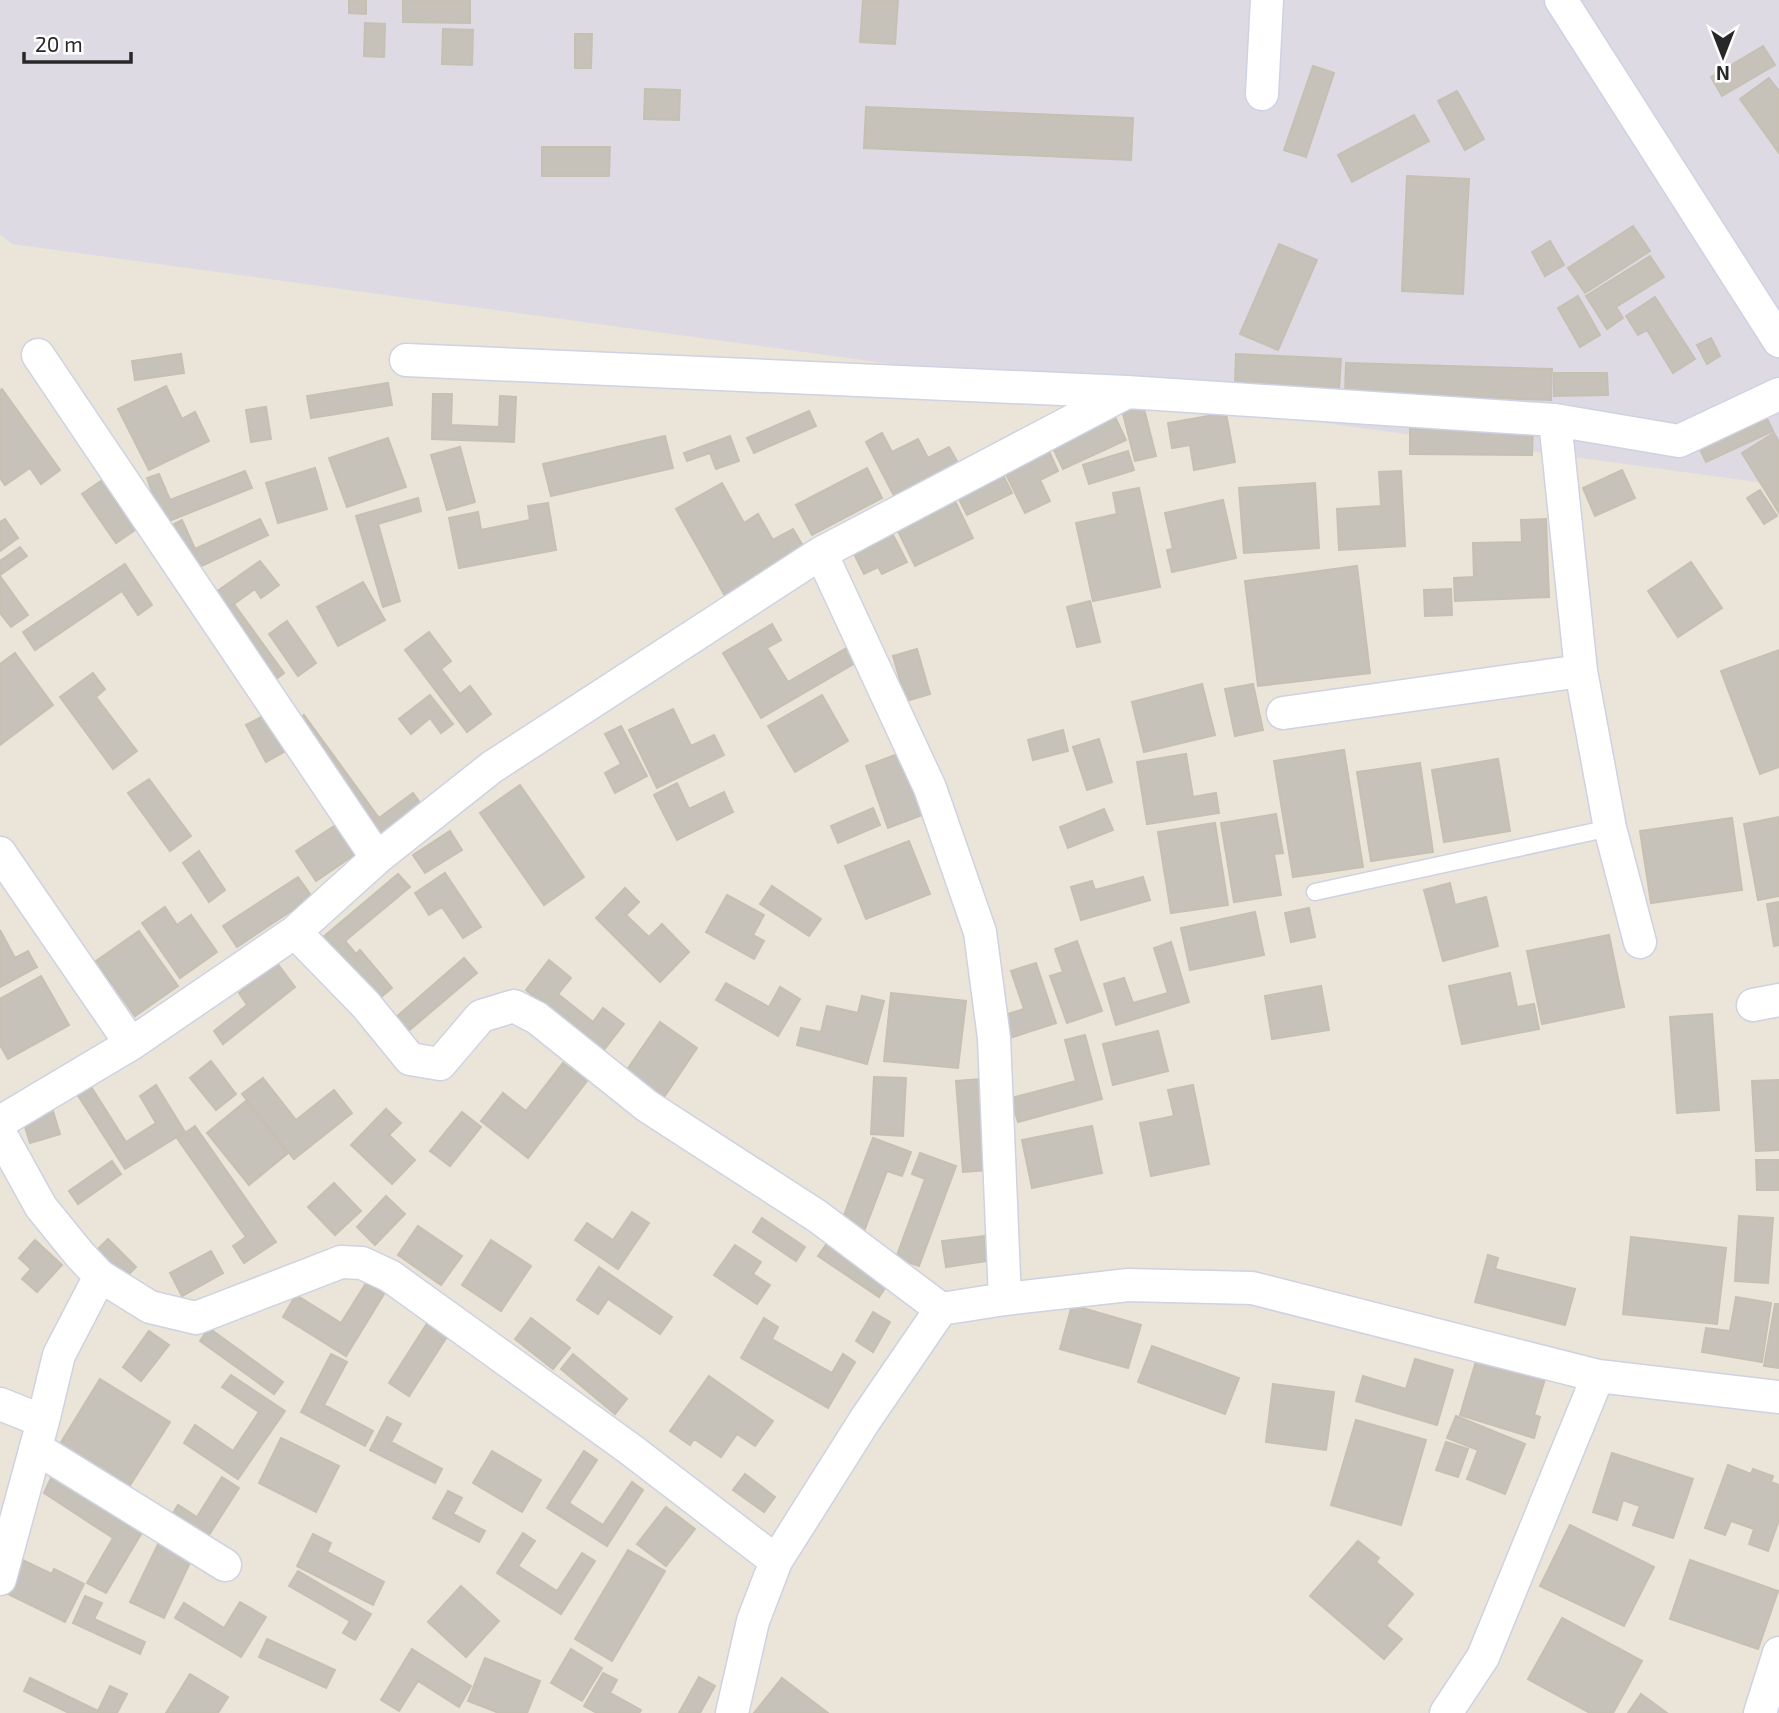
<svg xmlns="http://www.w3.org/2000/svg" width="1779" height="1713" font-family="'Exo 2',sans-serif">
  <rect width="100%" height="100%" fill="#ebe4d9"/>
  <!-- industrial -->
  <path fill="#dddae3" d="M0,0H1779V485L12,244L0,234Z"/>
  <!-- building -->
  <path fill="#c6c1b9" stroke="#c6c0b3" stroke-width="2" d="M349,0H366V14L349,13Z
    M403,0H470V23L403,22Z
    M863,0H898L895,44L860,42Z
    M365,23L385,24L384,57L364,56Z
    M443,29L473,30L472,65L442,64Z
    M575,34H592L591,68H575Z
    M1763,46L1775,65L1722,96L1711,77Z
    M1313,66L1334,73L1306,157L1284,150Z
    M1769,78L1779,91V153L1740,99Z
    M645,89L680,90L679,120L644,119Z
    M1457,91L1484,139L1465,150L1438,101Z
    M866,107L1133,118L1131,160L864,148Z
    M1414,115L1429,141L1352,182L1338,155Z
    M542,147H610L609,176H542Z
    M1407,176L1469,179L1463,294L1402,291Z
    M1633,226L1650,251L1585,293L1568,268Z
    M1550,241L1564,265L1545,276L1532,252Z
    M1279,244L1317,260L1278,350L1240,334Z
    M1650,256L1664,277L1616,307L1623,318L1607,329L1586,296Z
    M1578,296L1600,335L1580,347L1558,308Z
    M1655,297L1695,359L1673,373L1647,330L1638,335L1626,316Z
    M1711,338L1720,356L1707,364L1697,345Z
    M181,354L184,373L135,380L132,361Z
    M1236,354L1341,359L1339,390L1235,384Z
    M1346,363L1552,369L1551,400L1345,394Z
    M1554,373H1607L1608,395L1554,396Z
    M388,383L392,405L311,418L307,396Z
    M166,386L182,419L195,412L209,441L149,470L118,409Z
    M2,389L60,470L41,484L30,468L5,485L0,478V390Z
    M433,394H452L451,425L499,427L500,396L516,397L514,442L432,439Z
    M1143,405L1156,456L1135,461L1122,410Z
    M266,407L271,439L251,442L246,410Z
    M1762,408L1773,431L1706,462L1695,439Z
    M809,411L816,426L754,453L747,438Z
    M1226,413L1235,462L1194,470L1190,445L1172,448L1168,423Z
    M1115,417L1126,440L1063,469L1052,446Z
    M1410,429H1533L1532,455L1410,454Z
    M882,433L892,452L918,439L928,458L949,447L958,463L894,496L866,442Z
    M1774,433L1779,442V513L1742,453Z
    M665,436L673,468L551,496L543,464Z
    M730,436L739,461L716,469L710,453L687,461L684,453Z
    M388,438L406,487L347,507L329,458Z
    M460,447L475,502L447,510L431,455Z
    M1048,449L1058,471L1040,480L1050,501L1025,513L1004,470Z
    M1128,451L1134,470L1089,484L1083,465Z
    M315,468L327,509L278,523L266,483Z
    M867,468L882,498L812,535L796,505Z
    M1622,470L1635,498L1595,516L1583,488Z
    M245,471L252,488L164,523L147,478L159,474L170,500Z
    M1001,471L1012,493L967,515L956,493Z
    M1401,471L1405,546L1339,550L1337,509L1381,506L1379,472Z
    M101,481L135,530L116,543L82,494Z
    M722,483L744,523L758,514L773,540L793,529L806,551L725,596L676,509Z
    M1315,483L1319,548L1244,553L1239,488Z
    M1139,488L1160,587L1093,601L1076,523L1117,514L1113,493Z
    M1760,490L1777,516L1764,524L1747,498Z
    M418,498L421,511L378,524L400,601L383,607L356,516Z
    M954,499L973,538L915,566L896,527Z
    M1223,500L1236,558L1172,572L1167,550L1173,549L1165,513Z
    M548,503L556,550L459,568L449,518L478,512L481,530L530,520L528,506Z
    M5,519L18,538L0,551V522Z
    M260,519L268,535L193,570L172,525L182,520L195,549Z
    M1546,519L1549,597L1455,601L1454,578L1474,577L1473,543L1522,542L1521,520Z
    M892,533L907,562L882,574L878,567L864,574L853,552Z
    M20,547L27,556L0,575V561Z
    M260,561L279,585L261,598L255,589L234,604L284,673L268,685L205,600Z
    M1691,562L1722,608L1678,637L1648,591Z
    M125,564L152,605L138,615L122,591L35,650L23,632Z
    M1357,566L1370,673L1258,686L1245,581Z
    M0,576L28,615L11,627L0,613Z
    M363,582L385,620L338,646L317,607Z
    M1451,589L1452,615L1425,616L1424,590Z
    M1090,601L1100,642L1077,647L1067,607Z
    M287,621L316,663L298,676L269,634Z
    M772,624L781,640L767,648L788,682L855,643L864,658L761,718L723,653Z
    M429,632L451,661L441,669L460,694L470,686L491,714L467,732L405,650Z
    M917,649L930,694L906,701L893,656Z
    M1779,650V767L1760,774L1721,671Z
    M15,653L53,705L0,745V664Z
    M93,673L105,689L96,697L137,751L113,769L60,697Z
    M1202,684L1215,735L1144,752L1132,702Z
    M1253,684L1263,730L1235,736L1225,689Z
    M430,695L453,724L441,733L430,718L411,734L399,719Z
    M822,695L848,741L795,772L768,726Z
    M673,709L691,746L714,735L724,755L657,788L629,730Z
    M267,714L287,750L266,762L246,725Z
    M304,715L379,818L413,793L423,807L379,839L294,723Z
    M621,726L647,776L615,793L605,773L621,764L605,734Z
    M1063,730L1068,751L1033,760L1028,740Z
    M1099,739L1112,782L1087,790L1073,747Z
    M1344,750L1363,867L1293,877L1274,761Z
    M903,752L925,814L888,828L866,766Z
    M1186,754L1193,797L1216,793L1219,813L1147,824L1137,762Z
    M1498,759L1510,831L1444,842L1432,770Z
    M1420,763L1433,852L1371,861L1357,772Z
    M149,779L191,836L170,851L128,793Z
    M677,783L689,809L724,792L733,812L677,840L654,795Z
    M520,785L584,877L544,905L480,813Z
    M873,808L880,825L838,843L831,826Z
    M1104,809L1113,830L1068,848L1060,827Z
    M1276,814L1283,853L1274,854L1281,895L1234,902L1221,823Z
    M1779,817V896L1758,900L1744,824Z
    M1732,818L1742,890L1651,903L1640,831Z
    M1215,823L1228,905L1171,913L1158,832Z
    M337,824L357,853L316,881L296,851Z
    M450,831L462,850L425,873L413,855Z
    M909,841L930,894L866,919L845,866Z
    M199,851L225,890L209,902L183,863Z
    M445,873L481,927L463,938L442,907L429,915L415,893Z
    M398,874L410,887L345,941L356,954L360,950L392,988L374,1003L321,939Z
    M298,877L312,897L237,947L223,926Z
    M1143,877L1150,900L1081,920L1071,887L1092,881L1095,890Z
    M1450,883L1455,905L1486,897L1498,946L1443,961L1424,890Z
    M772,886L821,919L809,936L760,904Z
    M625,888L639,902L626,915L649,937L662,924L689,952L660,982L596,918Z
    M727,895L764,915L753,935L764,941L754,959L706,932Z
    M1779,902V945L1774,946L1767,904Z
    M165,907L177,925L191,915L217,952L180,978L142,923Z
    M1309,908L1315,937L1291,942L1285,913Z
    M1255,912L1264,955L1190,970L1181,928Z
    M0,930L15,958L28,951L37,967L0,987Z
    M139,931L178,986L135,1016L96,961Z
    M1609,935L1624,1007L1542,1024L1527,951Z
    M1077,941L1102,1011L1067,1023L1050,976L1063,972L1055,949Z
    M1171,942L1189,1002L1116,1025L1104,984L1124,978L1133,1003L1168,993L1154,948Z
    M464,958L477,973L406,1033L394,1019Z
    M549,960L571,978L558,994L593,1022L603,1008L624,1024L603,1051L526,990Z
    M277,963L295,987L223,1044L214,1031L247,1005L239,993Z
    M1036,963L1056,1023L1010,1038L1002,1016L1024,1009L1011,971Z
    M1510,973L1517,1007L1534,1004L1539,1029L1462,1044L1449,986Z
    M41,976L69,1025L8,1059L0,1045V999Z
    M726,983L769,1007L780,987L800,999L778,1036L716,1000Z
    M1321,986L1329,1030L1272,1039L1265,996Z
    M891,993L966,1001L958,1068L884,1061Z
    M862,996L884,1001L867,1064L797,1045L801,1028L821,1032L827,1006L858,1013Z
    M1712,1014L1719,1110L1677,1113L1670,1017Z
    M660,1022L697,1048L662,1100L624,1074Z
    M1158,1031L1168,1071L1113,1085L1103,1044Z
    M1085,1035L1102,1099L1018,1122L1011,1098L1076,1081L1065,1040Z
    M211,1061L236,1094L216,1110L190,1078Z
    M563,1063L587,1081L528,1158L481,1121L503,1093L526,1111Z
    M874,1077L906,1078L903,1136L871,1134Z
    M263,1078L296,1120L334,1090L352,1113L294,1159L242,1094Z
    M981,1079L989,1170L963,1172L956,1081Z
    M1779,1080V1150L1756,1151L1752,1081Z
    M90,1085L126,1142L156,1123L140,1096L156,1085L185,1132L125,1169L77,1094Z
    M1193,1085L1209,1164L1151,1176L1140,1123L1174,1116L1168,1090Z
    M246,1101L288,1153L249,1185L207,1133Z
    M52,1108L60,1134L30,1143L22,1117Z
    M386,1109L401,1123L389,1135L415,1160L392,1184L351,1145Z
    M462,1112L481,1127L450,1166L430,1151Z
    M195,1126L276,1242L244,1263L233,1246L246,1237L177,1138Z
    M1092,1126L1102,1173L1032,1188L1022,1140Z
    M873,1138L911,1152L902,1176L887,1171L863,1234L840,1226Z
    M920,1153L956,1166L919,1266L896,1258L925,1179L912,1174Z
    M1756,1160H1779V1190H1757Z
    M112,1161L121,1174L78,1204L69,1191Z
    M334,1183L361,1211L335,1235L308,1207Z
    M386,1196L405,1214L375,1245L357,1227Z
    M632,1212L649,1223L618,1269L575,1240L587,1223L613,1240Z
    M1739,1216L1773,1218L1768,1283L1735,1281Z
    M762,1218L805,1247L796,1261L753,1232Z
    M418,1226L462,1256L441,1285L398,1255Z
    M984,1236L987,1261L946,1267L942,1241Z
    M1631,1237L1726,1248L1717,1324L1623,1314Z
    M108,1239L136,1267L122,1281L94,1253Z
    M830,1239L891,1279L879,1297L818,1256Z
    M35,1240L62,1265L37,1292L22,1279L31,1269L19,1258Z
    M491,1240L531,1266L501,1311L462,1285Z
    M735,1245L761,1262L753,1274L770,1285L757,1304L714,1275Z
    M211,1251L223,1273L182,1296L170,1273Z
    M1488,1255L1498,1258L1495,1269L1575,1289L1565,1325L1475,1302Z
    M599,1267L672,1317L660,1334L608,1299L598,1314L577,1300Z
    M366,1283L384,1294L346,1356L283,1317L296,1295L341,1323Z
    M1736,1297L1771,1303L1762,1362L1702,1352L1706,1328L1730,1331Z
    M1775,1304H1779V1368L1764,1366Z
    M1072,1305L1141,1325L1128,1368L1060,1349Z
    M873,1312L890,1322L873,1352L856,1341Z
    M531,1318L570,1348L553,1369L515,1339Z
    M764,1318L778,1327L772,1339L832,1373L843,1354L855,1362L828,1408L741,1358Z
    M428,1322L448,1335L409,1396L389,1383Z
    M209,1328L283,1382L274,1394L200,1341Z
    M149,1331L169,1345L141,1381L123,1367Z
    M1152,1346L1239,1378L1225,1414L1138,1382Z
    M331,1354L347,1362L324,1405L373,1431L365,1446L301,1412Z
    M573,1354L627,1399L615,1414L561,1369Z
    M1477,1358L1545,1379L1534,1415L1540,1417L1534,1438L1460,1415Z
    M1415,1359L1453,1370L1437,1425L1356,1401L1363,1376L1406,1389Z
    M231,1375L285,1411L238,1479L184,1443L195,1425L233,1451L259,1412L222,1387Z
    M709,1376L773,1421L755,1446L737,1434L721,1457L694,1439L690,1445L670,1431Z
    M100,1379L170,1422L129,1487L60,1444Z
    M1273,1384L1334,1392L1326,1450L1266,1442Z
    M1456,1416L1525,1444L1505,1494L1467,1479L1478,1450L1447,1438Z
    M387,1417L401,1424L391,1442L442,1469L435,1483L370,1450Z
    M1356,1420L1426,1440L1401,1525L1331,1505Z
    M281,1438L339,1466L316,1512L259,1483Z
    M1446,1442L1468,1449L1458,1477L1436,1470Z
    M492,1451L541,1480L522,1512L473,1483Z
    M584,1451L597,1460L569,1503L603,1525L632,1482L643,1490L607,1546L547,1508Z
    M1612,1453L1693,1479L1673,1538L1633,1525L1640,1506L1623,1500L1617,1520L1593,1512Z
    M1728,1465L1751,1474L1753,1469L1773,1476L1771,1482L1779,1485V1520L1768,1551L1749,1544L1754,1529L1731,1521L1725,1535L1705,1528Z
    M53,1474L144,1529L106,1593L87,1583L113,1538L44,1493Z
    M745,1474L775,1497L764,1512L733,1490Z
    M222,1477L239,1488L207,1538L172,1515L178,1505L197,1517Z
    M448,1491L462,1498L453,1514L485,1531L479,1542L433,1518Z
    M666,1507L695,1529L666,1566L637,1544Z
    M1570,1525L1654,1567L1624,1626L1540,1586Z
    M523,1533L535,1541L518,1566L557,1591L582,1553L595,1561L561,1614L497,1573Z
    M313,1534L331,1543L327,1552L384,1582L373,1605L297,1566Z
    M161,1538L194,1554L164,1618L130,1602Z
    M1358,1541L1379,1558L1376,1562L1413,1594L1386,1626L1402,1639L1384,1659L1310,1596Z
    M628,1550L665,1571L612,1661L575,1639Z
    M18,1558L52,1574L54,1569L84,1584L65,1622L2,1591Z
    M1690,1560L1778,1591L1758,1649L1670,1619Z
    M298,1571L371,1614L355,1640L343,1633L350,1621L289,1586Z
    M461,1586L499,1621L466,1657L428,1622Z
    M85,1596L102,1603L94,1619L145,1642L140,1654L73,1623Z
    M240,1602L266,1617L241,1657L175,1618L184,1603L224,1628Z
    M1562,1618L1642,1661L1613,1713H1590L1528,1679Z
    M267,1639L335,1670L326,1688L259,1657Z
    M412,1649L471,1686L459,1707L418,1681L399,1711L381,1700Z
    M571,1649L602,1668L582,1701L551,1683Z
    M485,1658L540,1681L527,1713H499L468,1701Z
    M603,1673L617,1680L610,1693L641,1710L639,1713H597L584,1706Z
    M190,1674L228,1697L218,1713H166Z
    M699,1677L715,1686L700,1713H679Z
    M30,1678L98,1711L110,1686L127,1694L117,1713H69L24,1691Z
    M782,1678L828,1713H754Z
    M1641,1694L1667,1713H1628Z"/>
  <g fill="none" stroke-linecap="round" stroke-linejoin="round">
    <defs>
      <path id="lane" d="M1315,892L1610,828"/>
      <path id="street" d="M1561,0L1779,341
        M1262,94L1267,0
        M38,355L377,858
        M406,360L1127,392L1555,420L1679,441L1779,394
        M1555,420L1581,671L1610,828L1640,942
        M821,553L930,788L980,932L994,1038L1005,1299
        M1283,713L1581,671
        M0,853L131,1044
        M295,932L366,1005L410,1059L440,1064L481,1016L514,1006L537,1018L647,1106L817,1216L941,1309
        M1753,1005L1779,1000
        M0,1122L131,1044L295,932L377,858L492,767L821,553L1127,392
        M0,1133L41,1207L80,1255L100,1276L150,1307L196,1318L341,1262L362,1263L390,1276L630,1449L776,1561
        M0,1404L43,1421
        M36,1448L225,1565
        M0,1579L43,1421L59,1355L100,1276
        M732,1713L753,1621L776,1561L865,1420L941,1309L1005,1299L1128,1285L1252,1288L1598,1376L1779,1397
        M1446,1713L1483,1657L1598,1376
        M1760,1713L1779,1653"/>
    </defs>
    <!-- lane casing -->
    <use href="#lane" stroke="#ced2e2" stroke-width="19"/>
    <!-- street casing -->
    <use href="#street" stroke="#ced2e2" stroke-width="35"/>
    <!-- lane -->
    <use href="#lane" stroke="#fff" stroke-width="16"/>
    <!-- street -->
    <use href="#street" stroke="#fff" stroke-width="32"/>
  </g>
  <!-- north arrow -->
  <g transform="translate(1723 56) rotate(180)" stroke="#ffffff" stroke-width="5" paint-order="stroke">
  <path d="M0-5L12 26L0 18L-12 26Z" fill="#282828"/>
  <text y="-10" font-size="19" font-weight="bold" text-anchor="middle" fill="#282828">N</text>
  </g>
  <!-- scale -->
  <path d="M24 52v10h107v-10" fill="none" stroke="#282828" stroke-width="3.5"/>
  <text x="35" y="52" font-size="21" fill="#282828" stroke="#ffffff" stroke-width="5" paint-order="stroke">20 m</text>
</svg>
